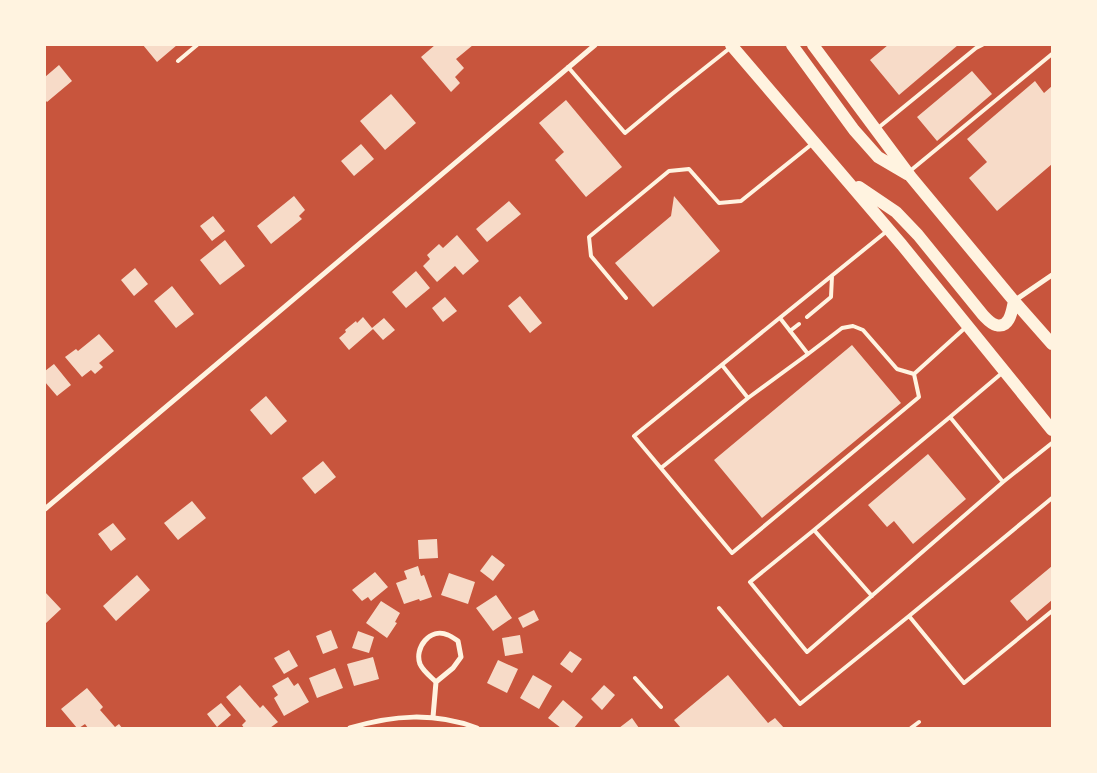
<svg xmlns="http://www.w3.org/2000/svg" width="1097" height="773" font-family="'Source Sans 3',sans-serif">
  <rect width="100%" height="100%" fill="#c8553d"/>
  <!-- building -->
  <path fill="#f7dbc8" d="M143,45H177L157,62Z
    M435,45H473L456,59L464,68L455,77L460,83L451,92L421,57Z
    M888,45H958L899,95L870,60Z
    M59,65L72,81L47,102L45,100V77Z
    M972,71L992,94L937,141L917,117Z
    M1035,81L1044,93L1052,86V164L997,211L969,178L987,162L967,139Z
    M391,94L416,123L385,150L360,121Z
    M566,100L622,167L586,197L555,160L564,152L539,123Z
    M361,144L374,159L354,176L341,161Z
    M294,196L305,210L299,216L302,219L271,244L257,226Z
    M674,196L720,251L653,307L615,263L671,216Z
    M509,201L521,214L487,242L476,229Z
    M213,216L225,231L212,241L200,226Z
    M457,235L479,261L463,275L455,266L437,282L423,266L430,259L427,255L439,244L443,248Z
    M225,240L245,266L220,285L200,260Z
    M135,268L148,284L134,296L121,280Z
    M416,271L430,288L406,308L392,292Z
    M172,286L194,314L176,328L154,301Z
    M520,296L542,323L530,333L508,306Z
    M445,297L457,311L443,322L432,308Z
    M363,317L372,328L384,318L395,330L383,340L373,329L349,350L339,338L346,332L345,330L356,321L357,323Z
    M99,334L114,351L99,363L103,367L95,374L91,370L82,377L65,357L76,349L78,351Z
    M852,345L901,403L762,518L714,460Z
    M54,364L71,385L57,396L45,382V371Z
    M266,396L287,421L271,435L250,410Z
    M928,454L966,499L913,544L894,521L887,527L868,505Z
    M323,461L336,477L315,494L302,478Z
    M192,501L206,518L178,540L164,523Z
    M113,523L126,539L111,551L98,534Z
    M437,539L438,558L419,559L418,540Z
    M492,555L505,565L493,581L480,571Z
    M418,566L421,576L424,575L432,597L420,601L419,599L404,604L396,583L407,579L404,571Z
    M1052,566V600L1027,621L1010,601Z
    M375,572L388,587L371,601L368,597L362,601L352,590Z
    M449,573L475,582L468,604L441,595Z
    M137,575L150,590L116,621L103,606Z
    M45,592L61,609L45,624Z
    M496,595L512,618L493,631L476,608Z
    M381,601L400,613L395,622L397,623L387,638L366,623Z
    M534,610L539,620L523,628L518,618Z
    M331,630L338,648L323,654L316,636Z
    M358,631L374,637L369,653L352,648Z
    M520,635L523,653L505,656L502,638Z
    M289,650L298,666L284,674L274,658Z
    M570,651L582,659L572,673L560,664Z
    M373,657L379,679L354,686L347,664Z
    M498,660L518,669L507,693L487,683Z
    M335,668L343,688L317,698L309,678Z
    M533,675L552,686L539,709L520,698Z
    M728,675L768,723L775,718L784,728H681L674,720Z
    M288,677L294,686L298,683L309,702L284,716L274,698L278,695L272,686Z
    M240,685L260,708L263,705L278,722L270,728H244L242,725L246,721L226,697Z
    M604,685L615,695L602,710L591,699Z
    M87,688L103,707L100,710L115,727L119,724L122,728H88L85,724L79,728H77L61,709Z
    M563,700L583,717L574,728H561L548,718Z
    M221,703L231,715L217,727L207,714Z
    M632,718L639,728H619Z"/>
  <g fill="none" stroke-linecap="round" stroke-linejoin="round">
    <!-- service -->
    <path stroke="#fff3e0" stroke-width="4" d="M178,61L197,45
      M568,67L625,133L672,94L730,48
      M878,128L976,48L982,45
      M910,171L1052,54
      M887,231L634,436L732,553L919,397L914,374
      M626,298L591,256L589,237L669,171L689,169L719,203L741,201L812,144
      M807,317L831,297L832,276
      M780,318L808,354
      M790,331L799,324
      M722,365L748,398
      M1002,373L950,417L1003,482L1052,443
      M914,374L966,327
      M661,468L748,398L808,354L842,328L853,326L863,330L897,369L914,374
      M814,530L750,582L807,652L1003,482
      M872,596L814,530L950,417
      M719,608L800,704L909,616L1052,498
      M909,616L964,683L1052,611
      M635,678L661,707
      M911,728L919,722"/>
    <!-- minor -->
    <path stroke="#fff3e0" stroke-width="5" d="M1014,301L1052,275
      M45,509L595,45
      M433,717L436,682C431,677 423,671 420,664C414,648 430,627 448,635C451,636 455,639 458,641L461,657L453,668L436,682
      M350,728C393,715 434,712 477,728"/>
    <!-- primary -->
    <path stroke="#fff3e0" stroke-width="12" d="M731,45L902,245L1052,430
      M792,45L854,130L878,157L907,174
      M813,45L911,177L1014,301L1052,344
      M859,187L896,212L918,235L983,315C986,318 991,324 996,325C1010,329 1012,310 1014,301"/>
  </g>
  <!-- border -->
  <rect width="1097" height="773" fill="none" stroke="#fff3e0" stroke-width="92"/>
</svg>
